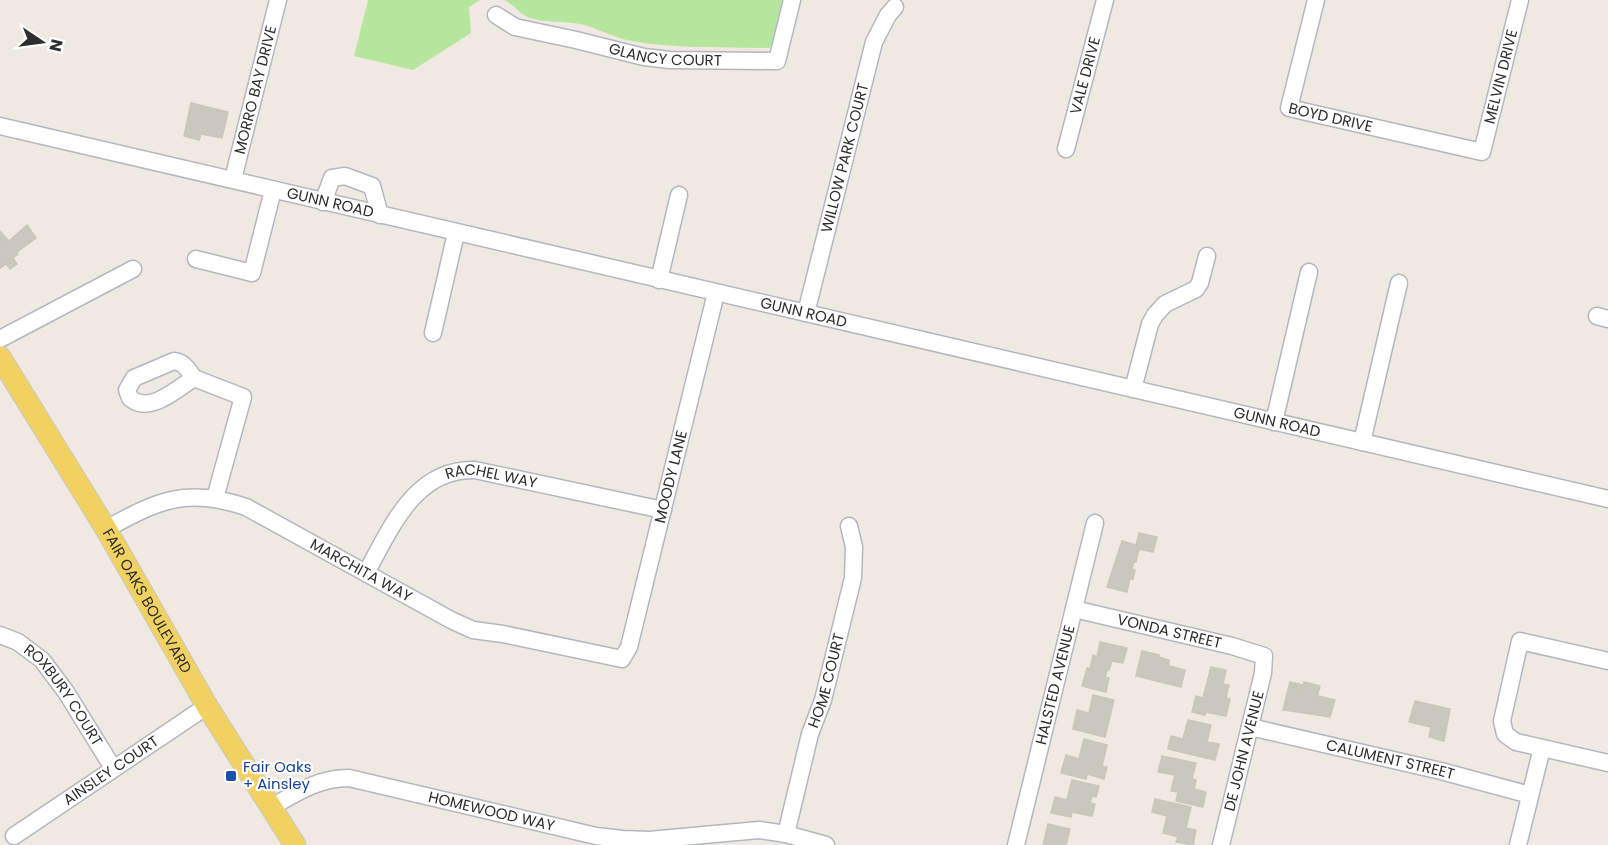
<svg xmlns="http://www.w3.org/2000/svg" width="1608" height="845" font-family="Poppins,sans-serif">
  <rect width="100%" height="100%" fill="#efe9e1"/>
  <!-- green -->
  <path fill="#b6e59e" d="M368,0H480L469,7L471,33L413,70L354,56Z
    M504,0H787L778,34L769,48C724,47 677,49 632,41C613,38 596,27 580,24C564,21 545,23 530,18C519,14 514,4 504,0Z"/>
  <!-- building -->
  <path fill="#cbc7bf" stroke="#cbc5ba" stroke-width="1.5" d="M191,103L228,112L222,138L201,134L199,140L184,136Z
    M27,225L36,238L17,252L18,254L13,258L17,264L10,269L6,264L0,268V231L9,241Z
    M1139,533L1157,537L1153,552L1139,549L1136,562L1134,561L1132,569L1135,570L1133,579L1130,578L1127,592L1107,587L1122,541L1136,545Z
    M1100,642L1127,648L1123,663L1112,661L1109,670H1107L1105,677L1109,678L1106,692L1082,686L1087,668L1090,669L1093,655L1097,657Z
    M1142,651L1159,655L1158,657L1169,660V666L1185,670L1181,687L1136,676Z
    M1211,667L1226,670L1223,684L1229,685L1226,698L1230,699L1226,716L1206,712L1205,715L1192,712L1196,696L1203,698Z
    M1290,682L1303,685L1301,694L1304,682L1320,686L1317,698L1319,696L1335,700L1330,717L1283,710Z
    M1093,695L1114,700L1105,737L1073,729L1077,710L1089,713Z
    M1415,701L1450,709L1444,741L1429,737L1431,727L1409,722Z
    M1188,720L1211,725L1207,742L1219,744L1215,760L1168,749L1171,736L1183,739Z
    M1084,739L1107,745L1102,766L1107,767L1104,779L1087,774L1086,779L1061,773L1066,755L1079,759Z
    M1162,756L1196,763L1192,779L1196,780L1194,789L1206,792L1203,807L1176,801L1178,792L1171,791L1175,775L1158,772Z
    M1072,780L1099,786L1096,797L1092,796L1090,803L1095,804L1092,816L1072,812L1071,817L1051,813L1055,797L1067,800Z
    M1155,799L1191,807L1186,828L1196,830L1193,845L1176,842L1178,837L1163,833L1167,816L1152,812Z
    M1048,824L1070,829L1066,845H1043Z"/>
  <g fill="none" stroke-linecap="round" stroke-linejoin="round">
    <defs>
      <g id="minor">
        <path id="s1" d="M1316,0L1289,108L1482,152L1520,0"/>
        <path id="s2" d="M496,15L515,27L576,40L644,57L670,60L777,61L792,0"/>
        <path id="s3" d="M0,126L1608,499"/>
        <path id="s4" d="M1066,149L1105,0"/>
        <path id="s5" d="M233,179L278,0"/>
        <path d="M323,202L332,178L345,176L372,186L380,215"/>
        <path d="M196,259L252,273L273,190"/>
        <path d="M659,280L679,195"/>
        <path id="s6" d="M806,313L874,42L888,15L895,7"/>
        <path d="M1597,316L1608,319"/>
        <path d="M433,333L456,233"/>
        <path d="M0,339L133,269"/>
        <path d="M174,361C184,362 188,370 194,378C177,389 149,415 130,398L127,390L134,378Z"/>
        <path d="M194,378L243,397L215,498"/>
        <path d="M1133,389L1150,324L1155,315L1165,304L1196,289L1200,283L1207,256"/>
        <path d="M1274,422L1309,272"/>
        <path d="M1362,442L1399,283"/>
        <path id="s7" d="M106,529C159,500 186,487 246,507L451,620L473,630L503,634L622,659L629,647L716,293"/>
        <path id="s8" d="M366,573C391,528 415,468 475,470L663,510"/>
        <path id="s9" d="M1074,609L1232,646L1264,656L1263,673L1221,845"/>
        <path id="s10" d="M0,635L18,642L42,660L66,692L113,768"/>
        <path d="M1608,661L1520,641L1502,721L1505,734L1516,742L1608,763"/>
        <path id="s11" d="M1250,727L1441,771L1530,795"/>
        <path id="s12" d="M270,808C296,793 318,778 349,778L596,836L622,839L649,840L759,830L786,834L826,845"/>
        <path id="s13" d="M786,834L810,734L823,700L853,578L854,547L849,526"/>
        <path id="s14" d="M14,836L207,706"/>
        <path id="s15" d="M1016,845L1095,523"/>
        <path d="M1518,845L1542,748"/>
      </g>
      <g id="major">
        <path id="s16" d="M0,357L106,529L207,706L295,845"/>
      </g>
    </defs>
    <!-- minor casing -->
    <use href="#minor" stroke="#b4b7c1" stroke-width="19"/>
    <!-- major casing -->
    <use href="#major" stroke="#c9c9c9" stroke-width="23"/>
    <!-- minor -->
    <use href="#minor" stroke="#fff" stroke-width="16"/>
    <!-- major -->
    <use href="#major" stroke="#f2d163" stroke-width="21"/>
  </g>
  <!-- markers -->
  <rect fill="#1a4fb4" stroke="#fff" stroke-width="2" x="225" y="770" width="12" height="12" rx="3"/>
  <g text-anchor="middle" stroke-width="4.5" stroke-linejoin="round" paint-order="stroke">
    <!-- street labels -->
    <g font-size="15" fill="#2e2e2e" stroke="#fff">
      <text dy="5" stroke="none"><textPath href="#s2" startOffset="176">GLANCY COURT</textPath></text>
      <text dy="5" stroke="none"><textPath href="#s4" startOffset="76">VALE DRIVE</textPath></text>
      <text dy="5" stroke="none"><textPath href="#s1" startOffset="387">MELVIN DRIVE</textPath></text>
      <text dy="5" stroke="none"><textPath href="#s5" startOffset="92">MORRO BAY DRIVE</textPath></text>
      <text dy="5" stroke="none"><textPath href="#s1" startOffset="154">BOYD DRIVE</textPath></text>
      <text dy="5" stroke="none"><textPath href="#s6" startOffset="160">WILLOW PARK COURT</textPath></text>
      <text dy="5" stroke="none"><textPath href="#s3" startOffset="339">GUNN ROAD</textPath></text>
      <text dy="5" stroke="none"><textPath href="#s3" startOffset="825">GUNN ROAD</textPath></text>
      <text dy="5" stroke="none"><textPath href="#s3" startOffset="1311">GUNN ROAD</textPath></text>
      <text dy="5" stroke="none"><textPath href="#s7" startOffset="747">MOODY LANE</textPath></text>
      <text dy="5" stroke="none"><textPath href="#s8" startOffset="176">RACHEL WAY</textPath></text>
      <text dy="5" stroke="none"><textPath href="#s7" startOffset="279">MARCHITA WAY</textPath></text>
      <text dy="5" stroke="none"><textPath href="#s16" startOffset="285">FAIR OAKS BOULEVARD</textPath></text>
      <text dy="5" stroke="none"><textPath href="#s9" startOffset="98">VONDA STREET</textPath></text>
      <text dy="5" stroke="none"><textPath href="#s13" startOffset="159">HOME COURT</textPath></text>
      <text dy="5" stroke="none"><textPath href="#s15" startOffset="165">HALSTED AVENUE</textPath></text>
      <text dy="5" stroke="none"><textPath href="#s10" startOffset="90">ROXBURY COURT</textPath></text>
      <text transform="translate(1244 751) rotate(-76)" y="5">DE JOHN AVENUE</text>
      <text dy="5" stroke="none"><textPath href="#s11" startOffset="144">CALUMENT STREET</textPath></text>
      <text dy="5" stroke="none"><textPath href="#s14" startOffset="117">AINSLEY COURT</textPath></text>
      <text dy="5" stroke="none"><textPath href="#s12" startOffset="232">HOMEWOOD WAY</textPath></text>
    </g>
    <!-- transit labels -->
    <g font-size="15" fill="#164399" stroke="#fff" text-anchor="start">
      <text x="243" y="772">Fair Oaks<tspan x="243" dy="17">+ Ainsley</tspan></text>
    </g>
  </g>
  <!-- north arrow -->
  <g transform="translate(42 42) rotate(103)" stroke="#ffffff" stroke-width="4.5" paint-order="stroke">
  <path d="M0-4.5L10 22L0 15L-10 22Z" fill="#2e2e2e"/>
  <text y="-9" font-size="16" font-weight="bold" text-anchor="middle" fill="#2e2e2e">N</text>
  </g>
</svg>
